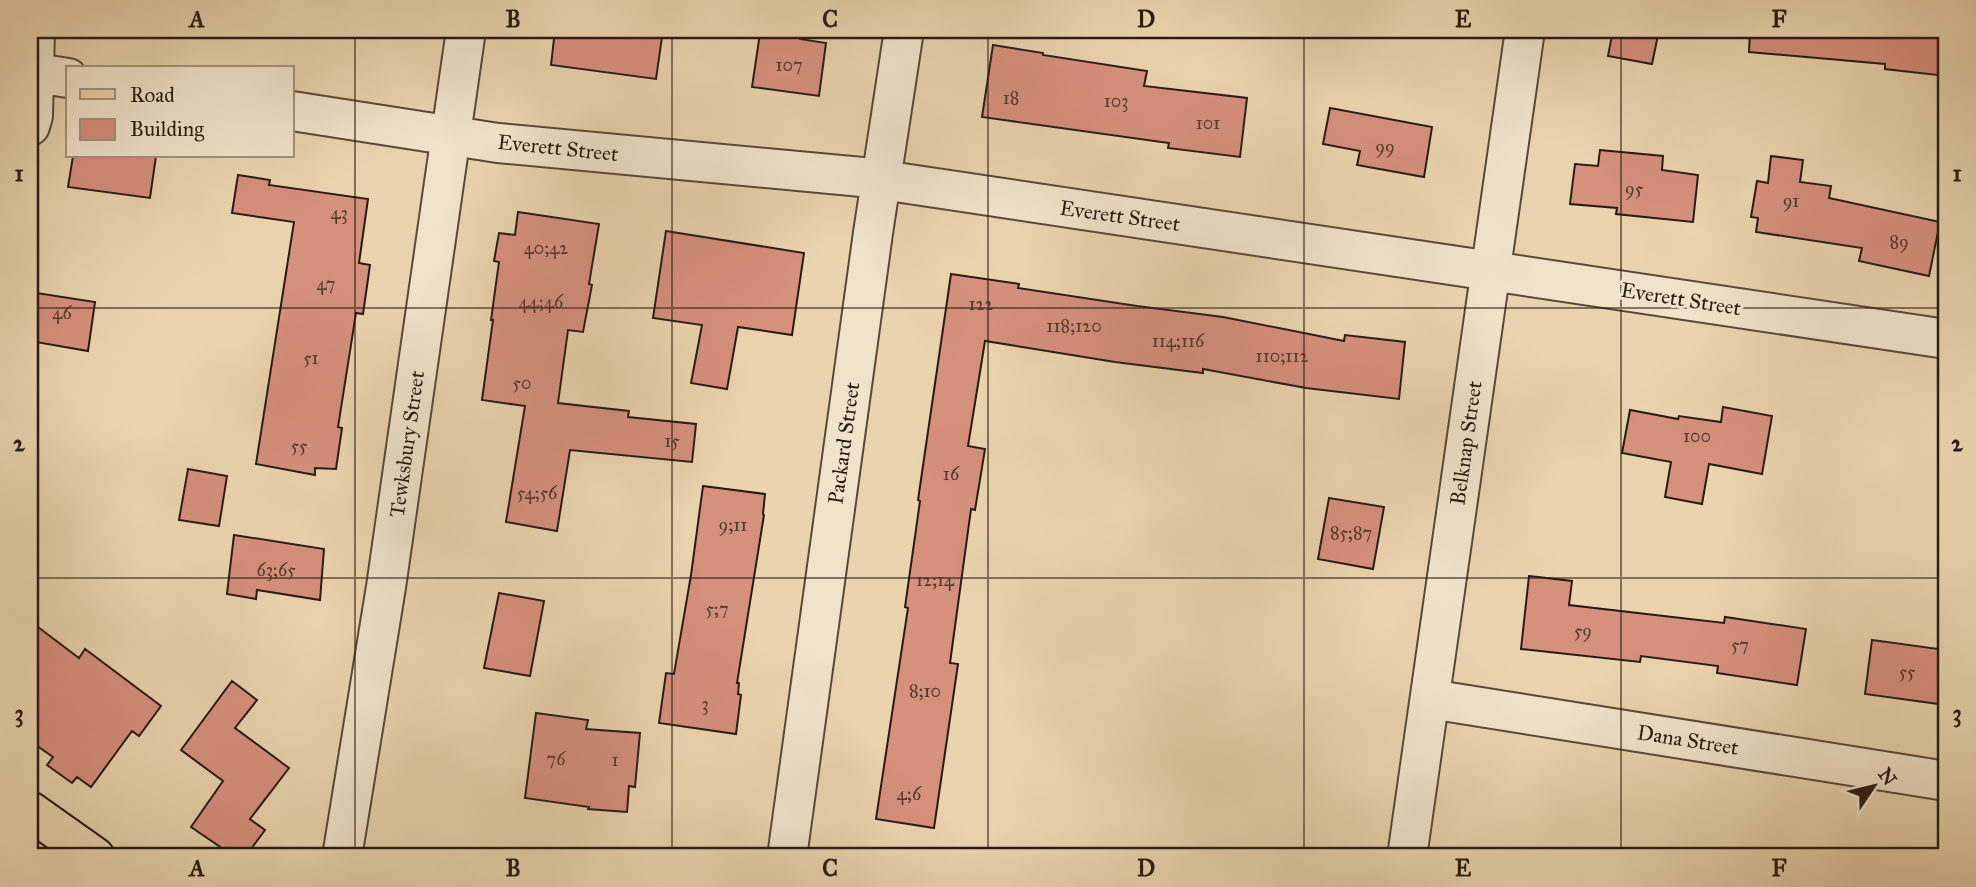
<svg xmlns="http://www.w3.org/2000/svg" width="1976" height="887" font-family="'IM FELL Great Primer',serif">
  <rect width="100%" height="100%" fill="#ead4af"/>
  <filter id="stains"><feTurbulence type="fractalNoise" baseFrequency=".00286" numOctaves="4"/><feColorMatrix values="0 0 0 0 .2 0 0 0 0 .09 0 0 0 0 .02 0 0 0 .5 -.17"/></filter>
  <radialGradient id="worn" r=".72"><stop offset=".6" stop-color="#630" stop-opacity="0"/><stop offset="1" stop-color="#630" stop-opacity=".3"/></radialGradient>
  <!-- building -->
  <path fill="#d6907e" stroke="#291b13" stroke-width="2" d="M555,30H663L656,79L551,65Z
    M771,30H801L800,39L826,43L819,96L752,87L760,33L770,35Z
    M1613,30H1659L1652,64L1608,56Z
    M1750,30H1946V76L1885,69V64L1749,52Z
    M993,45L1043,53V55L1147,71L1144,86L1247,98L1240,157L1168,148L1169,143L982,117Z
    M1330,108L1432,127L1424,177L1357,165L1360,151L1323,144Z
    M1600,150L1663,156L1662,170L1698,175L1693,222L1616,214L1617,208L1570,204L1575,164L1598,166Z
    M73,156H156L150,198L68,187Z
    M1771,156L1803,160L1800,182L1831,186L1829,198L1940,222L1929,276L1859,261L1862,248L1756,232L1758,218L1751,217L1757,181L1768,183Z
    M238,175L270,180L269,185L368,199L359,263L370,265L363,314L356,313L338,427L342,428L336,469L315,468V475L256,464L294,222L232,213Z
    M518,212L599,224L589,284L592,285L583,332L568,330L558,403L629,411L628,417L696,424L692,462L570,450L557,531L506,522L525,406L482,400L493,320H491L499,262L494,261L499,233L515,235Z
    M666,231L804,253L792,335L738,327L727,389L691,383L702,325L653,318Z
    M951,274L1019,284L1018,288L1137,306L1223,317L1344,341L1345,335L1405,342L1399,399L1306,388L1203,369V373L1115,362L985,341L968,446L985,449L975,510L971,509L950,663L958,664L934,828L876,819L908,608L905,607L920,501L918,500Z
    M30,292L95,302L88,351L30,341Z
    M1723,407L1772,416L1762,474L1709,464L1702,504L1665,497L1671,462L1622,453L1630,410L1678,419L1679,416L1721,422Z
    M188,469L227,476L219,526L179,520Z
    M703,486L765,494L763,514L764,515L737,683H739L738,694L741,695L736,734L659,723L666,673L674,674L691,575Z
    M1329,498L1384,507L1373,569L1318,559Z
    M234,535L324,549L320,600L257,590L256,599L227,594Z
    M1529,576L1572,581L1569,605L1724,623L1725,617L1806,629L1797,685L1717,673L1718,666L1641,656L1640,662L1521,649Z
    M499,593L544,601L530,676L484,668Z
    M30,621L79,658L85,649L161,706L139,736L132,731L91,787L77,777L72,783L47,765L53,757L30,741Z
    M1872,640L1946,650V705L1865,694Z
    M232,681L257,700L235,728L289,768L250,819L265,830L245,857H235L191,827L223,781L181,750Z
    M536,713L588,720L586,729L640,733L635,787L629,786L627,812L588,809L589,807L525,798Z"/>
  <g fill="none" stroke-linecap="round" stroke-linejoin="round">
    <defs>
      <path id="minor" d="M30,72L68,78
        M292,111L498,143L862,177L1946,339
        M30,126L33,116L35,30
        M1430,699L1946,781
        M342,857L386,587L466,30
        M787,857L873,233L904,30
        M1407,857L1525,30"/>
      <path id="major" d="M30,811L95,857"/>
    </defs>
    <!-- minor casing -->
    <use href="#minor" stroke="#59493a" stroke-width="42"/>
    <!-- major casing -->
    <use href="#major" stroke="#291b13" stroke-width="42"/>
    <!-- minor -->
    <use href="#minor" stroke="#f1e3cb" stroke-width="38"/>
    <!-- major -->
    <use href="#major" stroke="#ead4af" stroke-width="38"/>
  </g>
  <!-- grid -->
  <path fill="none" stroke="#291b13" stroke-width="2" stroke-opacity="0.55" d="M355,30V857M672,30V857M988,30V857M1304,30V857M1621,30V857M30,308H1946M30,578H1946"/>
  <g text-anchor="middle" stroke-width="6" stroke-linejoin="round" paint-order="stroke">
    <!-- number labels -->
    <g font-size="18" fill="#54382e">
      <text x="789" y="71">107</text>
      <text x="1011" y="104">18</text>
      <text x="1116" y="107">103</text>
      <text x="1208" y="129">101</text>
      <text x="1385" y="153">99</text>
      <text x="1634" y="195">95</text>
      <text x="1791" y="207">91</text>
      <text x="339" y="219">43</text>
      <text x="1899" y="248">89</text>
      <text x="546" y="254">40;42</text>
      <text x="326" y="290">47</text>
      <text x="541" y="308">44;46</text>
      <text x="981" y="310">122</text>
      <text x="62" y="319">46</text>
      <text x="1074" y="332">118;120</text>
      <text x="1178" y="347">114;116</text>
      <text x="1282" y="362">110;112</text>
      <text x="311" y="364">51</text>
      <text x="522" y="389">50</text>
      <text x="1697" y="442">100</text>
      <text x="672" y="447">15</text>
      <text x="299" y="452">55</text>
      <text x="951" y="480">16</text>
      <text x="537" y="499">54;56</text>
      <text x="733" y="531">9;11</text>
      <text x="1351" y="539">85;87</text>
      <text x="276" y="576">63;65</text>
      <text x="935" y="586">12;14</text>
      <text x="717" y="615">5;7</text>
      <text x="1583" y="637">59</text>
      <text x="1740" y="651">57</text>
      <text x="1907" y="678">55</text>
      <text x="925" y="697">8;10</text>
      <text x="705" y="710">3</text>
      <text x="556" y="765">76</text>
      <text x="615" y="766">1</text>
      <text x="909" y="800">4;6</text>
    </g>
    <!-- street labels -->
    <g font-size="21" fill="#291b13" stroke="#f1e3cb">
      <text transform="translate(558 148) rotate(6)" y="7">Everett Street</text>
      <text transform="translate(1120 216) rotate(8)" y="7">Everett Street</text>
      <text transform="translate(1681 299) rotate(9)" y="7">Everett Street</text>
      <text transform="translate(844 443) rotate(-82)" y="7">Packard Street</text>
      <text transform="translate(1466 443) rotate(-82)" y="7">Belknap Street</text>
      <text transform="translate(407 444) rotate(-82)" y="7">Tewksbury Street</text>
      <text transform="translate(1688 740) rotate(9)" y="7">Dana Street</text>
    </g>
  </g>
  <!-- margin -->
  <rect width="1976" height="887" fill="none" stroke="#ead4af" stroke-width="77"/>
  <!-- legend -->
  <rect x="66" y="66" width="228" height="91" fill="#f1e3cb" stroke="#a19381" stroke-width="2"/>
  <rect x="80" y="89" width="35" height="10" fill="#ead4af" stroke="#a19381" stroke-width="2"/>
  <text x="130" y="102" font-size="21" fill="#291b13">Road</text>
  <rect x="80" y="119" width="35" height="21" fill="#d6907e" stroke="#a19381" stroke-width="2"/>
  <text x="130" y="136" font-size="21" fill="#291b13">Building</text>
  <!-- north arrow -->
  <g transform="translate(1874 786) rotate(55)" stroke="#f1e3cb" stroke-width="5" paint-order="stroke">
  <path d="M0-5L12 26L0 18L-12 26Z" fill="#291b13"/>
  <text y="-10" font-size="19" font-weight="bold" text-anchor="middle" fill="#291b13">N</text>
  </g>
  <rect x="38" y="38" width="1900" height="810" fill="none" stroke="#291b13" stroke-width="2.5"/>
  <g font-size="23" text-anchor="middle" font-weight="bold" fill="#291b13">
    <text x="197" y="27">A</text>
    <text x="513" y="27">B</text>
    <text x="830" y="27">C</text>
    <text x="1146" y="27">D</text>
    <text x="1463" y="27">E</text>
    <text x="1779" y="27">F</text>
    <text x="19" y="181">1</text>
    <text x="1957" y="181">1</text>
    <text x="19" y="451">2</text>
    <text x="1957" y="451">2</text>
    <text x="19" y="721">3</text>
    <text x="1957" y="721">3</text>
    <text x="197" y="876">A</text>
    <text x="513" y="876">B</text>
    <text x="830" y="876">C</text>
    <text x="1146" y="876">D</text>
    <text x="1463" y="876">E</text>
    <text x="1779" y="876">F</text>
  </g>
  <rect width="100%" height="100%" filter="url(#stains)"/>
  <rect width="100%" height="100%" fill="url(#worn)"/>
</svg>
